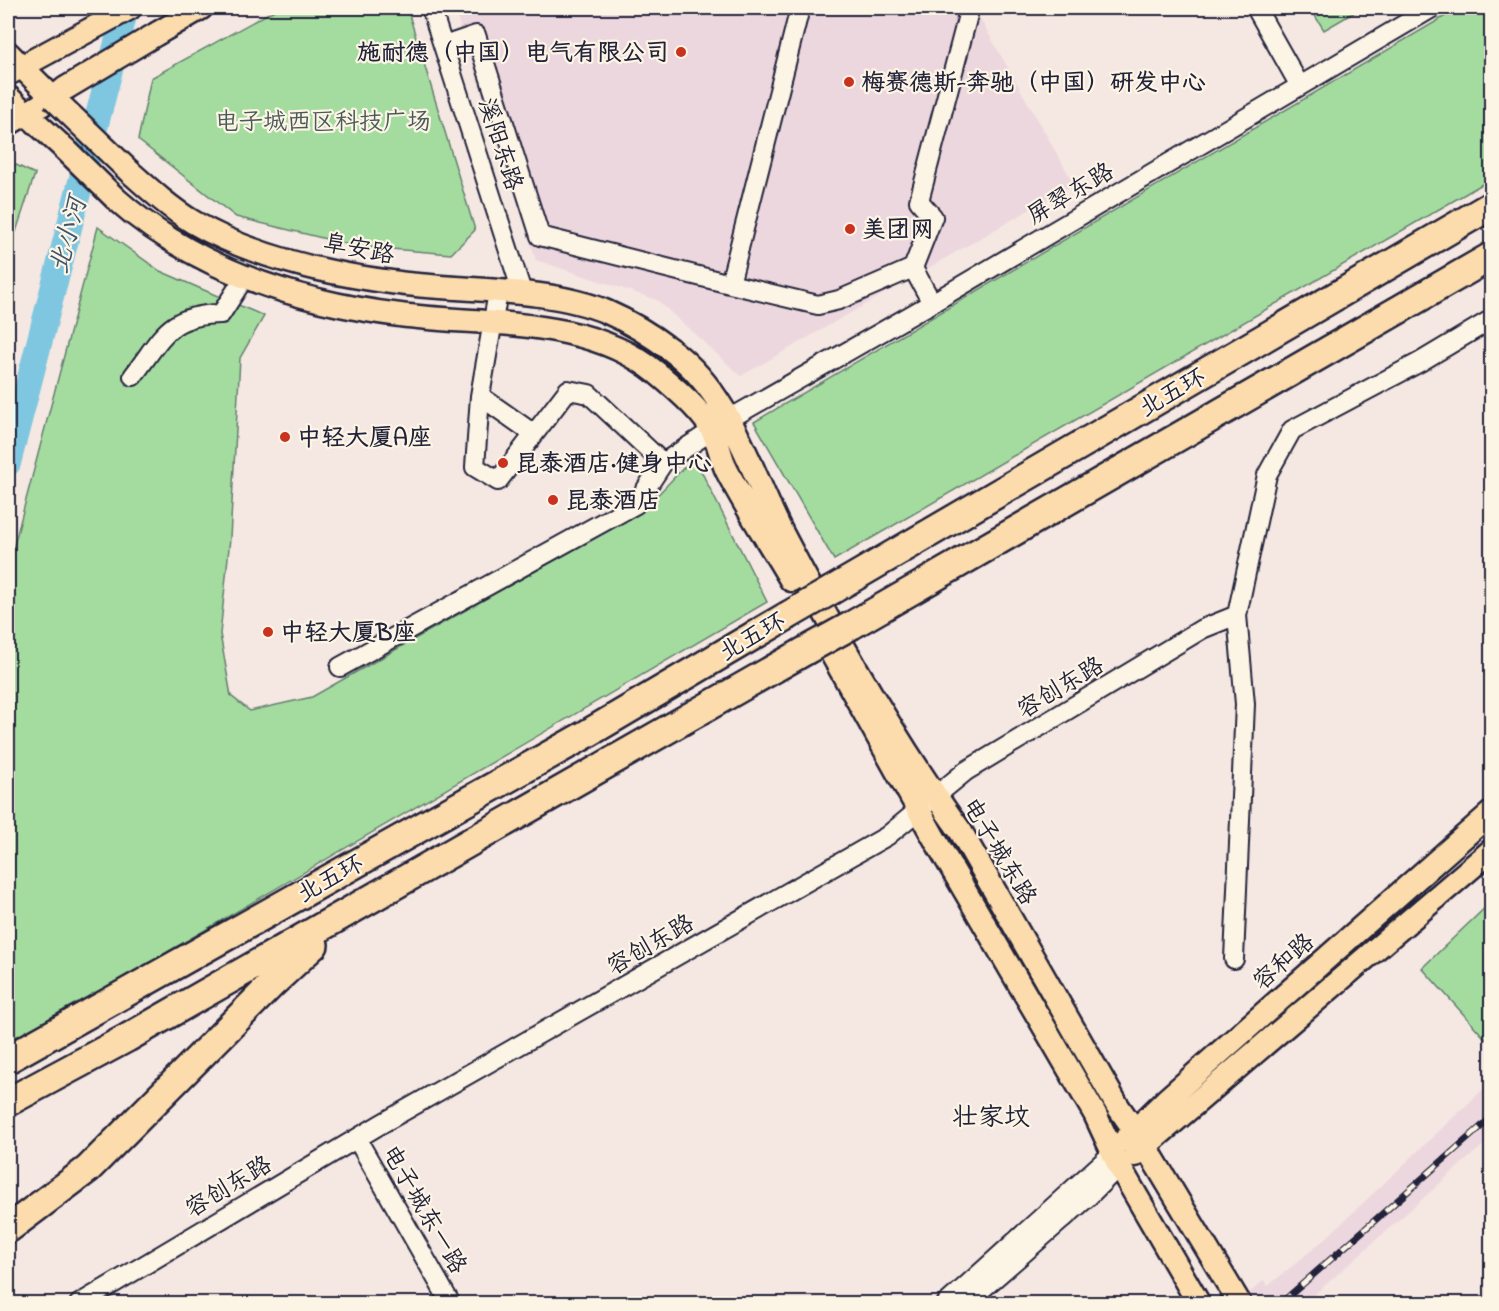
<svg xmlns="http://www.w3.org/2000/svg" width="1499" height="1311" font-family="'Indie Flower','LXGW WenKai TC',sans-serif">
  <rect width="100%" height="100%" fill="#f5e7e2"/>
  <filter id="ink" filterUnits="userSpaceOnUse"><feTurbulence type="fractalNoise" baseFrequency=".0167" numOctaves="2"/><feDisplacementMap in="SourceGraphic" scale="12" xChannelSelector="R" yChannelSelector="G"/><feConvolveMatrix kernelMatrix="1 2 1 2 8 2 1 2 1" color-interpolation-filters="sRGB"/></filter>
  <g filter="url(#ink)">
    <!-- built -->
    <path fill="#edd7de" d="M454,8H974L1074,184L741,376L657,300L536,260Z
      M1491,1082V1138L1305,1303L1236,1304L1264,1280L1268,1286L1325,1239Z"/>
    <!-- green -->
    <path fill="#a4dca0" stroke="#637f6e" stroke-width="1.5" d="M278,8H407L475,230L451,254L355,246L236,217L138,140L151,78Z
      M1310,8H1362L1324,30Z
      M1459,8H1491V179L834,560L754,422Z
      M12,163L35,174L8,256V166Z
      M98,227L160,271L264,316L240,358L230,538L220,634L231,696L250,711L312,697L643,510L694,457L767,602L8,1045V568Z
      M1491,902V1045L1422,968Z"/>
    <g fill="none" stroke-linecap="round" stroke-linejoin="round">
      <!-- river -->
      <path stroke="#7fc7e0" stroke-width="26" d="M8,463L126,8"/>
      <defs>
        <path id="minor" d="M431,8L523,295
          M800,8L730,284L818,305L839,300L913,268
          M1256,8L1300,86
          M444,46L476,35L540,236L730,284
          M498,292L480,396L475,467L498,481L568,390L589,394L663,463L731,418L932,303L1432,8
          M932,303L913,268L933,217L919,201L968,15L964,8
          M133,376C163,337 167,315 221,314L244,278
          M480,396L534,434
          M340,667L636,504L663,463
          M1234,959L1245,704L1237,615L1267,475L1292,430L1420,362L1492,319
          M357,1139L451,1304
          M79,1304L381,1124L887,836L966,771L1202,629L1237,615
          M946,1304L1114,1152
          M965,1304L1088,1197L1119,1166"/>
        <path id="major" d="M158,33L201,8
          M8,53L53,98
          M8,74L130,8
          M8,97L66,150
          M8,124L53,98L66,88
          M130,172C149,189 170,208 193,222C251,256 324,273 391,282C457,292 546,286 607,312C630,322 651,335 671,350C732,395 750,471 783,535C836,637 894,739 961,832L1117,1105L1146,1147L1240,1304
          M116,199C196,270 296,302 400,315C485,326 587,316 657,373C674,387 704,413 713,432C719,444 721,459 727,471C746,508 770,544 791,580
          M833,656L933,836L1095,1114L1119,1166L1199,1304
          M1125,1140L1166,1100L1492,812
          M1135,1155L1492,850"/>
        <path id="highway" d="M832,590L1492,205
          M852,625L1492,256
          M8,1059L585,735L787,616
          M8,1102L127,1038L805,651
          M8,1229L88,1169L273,983L314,945"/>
      </defs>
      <!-- minor casing -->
      <use href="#minor" stroke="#22223b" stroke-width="22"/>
      <!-- major casing -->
      <use href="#major" stroke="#22223b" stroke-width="27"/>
      <!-- highway casing -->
      <use href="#highway" stroke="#22223b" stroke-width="32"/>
      <!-- minor -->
      <use href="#minor" stroke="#fcf5e5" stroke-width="18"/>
      <!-- major -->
      <use href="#major" stroke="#fcdcac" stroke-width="22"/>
      <!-- highway -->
      <use href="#highway" stroke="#fcdcac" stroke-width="27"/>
      <defs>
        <path id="rail" d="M1280,1304L1492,1117"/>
      </defs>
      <!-- rail casing -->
      <use href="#rail" stroke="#22223b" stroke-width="7"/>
      <!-- rail -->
      <use href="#rail" stroke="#fcf5e5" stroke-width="4.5" stroke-dasharray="14" stroke-linecap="butt"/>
      <defs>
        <path id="major-bridge" d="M66,88L158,33
          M53,98L130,172
          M66,150L116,199"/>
        <path id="highway-bridge" d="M787,616L832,590
          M805,651L852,625"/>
      </defs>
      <!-- major-bridge casing -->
      <use href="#major-bridge" stroke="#22223b" stroke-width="27" stroke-linecap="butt"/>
      <!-- highway-bridge casing -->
      <use href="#highway-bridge" stroke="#22223b" stroke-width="32" stroke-linecap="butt"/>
      <!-- major-bridge -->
      <use href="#major-bridge" stroke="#fcdcac" stroke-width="22"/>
      <!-- highway-bridge -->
      <use href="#highway-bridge" stroke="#fcdcac" stroke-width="27"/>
    </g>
  </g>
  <!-- markers -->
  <g fill="#c8321e" stroke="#fcf5e5" stroke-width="2">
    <circle cx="681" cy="52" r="6"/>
    <circle cx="849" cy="82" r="6"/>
    <circle cx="850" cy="229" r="6"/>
    <circle cx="285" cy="437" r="6"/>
    <circle cx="503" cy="463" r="6"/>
    <circle cx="553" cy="500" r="6"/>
    <circle cx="268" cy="632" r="6"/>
  </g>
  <g text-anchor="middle" stroke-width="4.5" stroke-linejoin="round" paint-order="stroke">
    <!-- poi labels -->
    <g font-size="24" font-weight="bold" fill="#22223b" stroke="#fcf5e5" text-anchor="start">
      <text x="669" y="60" text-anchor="end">施耐德（中国）电气有限公司</text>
      <text x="861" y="90">梅赛德斯-奔驰（中国）研发中心</text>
      <text x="862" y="237">美团网</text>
      <text x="297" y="445">中轻大厦A座</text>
      <text x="515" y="471">昆泰酒店·健身中心</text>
      <text x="565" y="508">昆泰酒店</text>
      <text x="280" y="640">中轻大厦B座</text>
    </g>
    <!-- park labels -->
    <g font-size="24" fill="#495a59" stroke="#fcf5e5">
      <text x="323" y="129">电子城西区科技广场</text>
    </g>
    <!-- street labels -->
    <g font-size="24" fill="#22223b" stroke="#fcf5e5">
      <text transform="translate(501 144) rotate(72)" y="8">溪阳东路</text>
      <text transform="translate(1070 193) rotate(-31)" y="8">屏翠东路</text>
      <text transform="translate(359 248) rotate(11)" y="8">阜安路</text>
      <text transform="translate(1172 392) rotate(-30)" y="8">北五环</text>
      <text transform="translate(752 636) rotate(-30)" y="8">北五环</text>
      <text transform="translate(1060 687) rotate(-31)" y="8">容创东路</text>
      <text transform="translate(1000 851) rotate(59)" y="8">电子城东路</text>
      <text transform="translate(330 878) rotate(-29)" y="8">北五环</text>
      <text transform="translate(650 944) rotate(-30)" y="8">容创东路</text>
      <text transform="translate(1283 961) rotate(-41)" y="8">容和路</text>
      <text transform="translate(228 1186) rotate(-31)" y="8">容创东路</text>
      <text transform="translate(425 1209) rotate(60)" y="8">电子城东一路</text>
    </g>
    <!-- water labels -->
    <g font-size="26" font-style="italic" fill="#3e546d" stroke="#fcf5e5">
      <text transform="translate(67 235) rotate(-75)" y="9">北小河</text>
    </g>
    <!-- neighbourhood labels -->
    <g font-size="26" fill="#22223b" stroke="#fcf5e5">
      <text x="991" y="1125">壮家坟</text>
    </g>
  </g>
  <!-- margin -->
  <rect width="1499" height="1311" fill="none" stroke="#fcf5e5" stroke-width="30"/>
  <rect x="15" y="15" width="1469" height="1281" fill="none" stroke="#22223b" stroke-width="2" filter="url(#ink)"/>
</svg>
